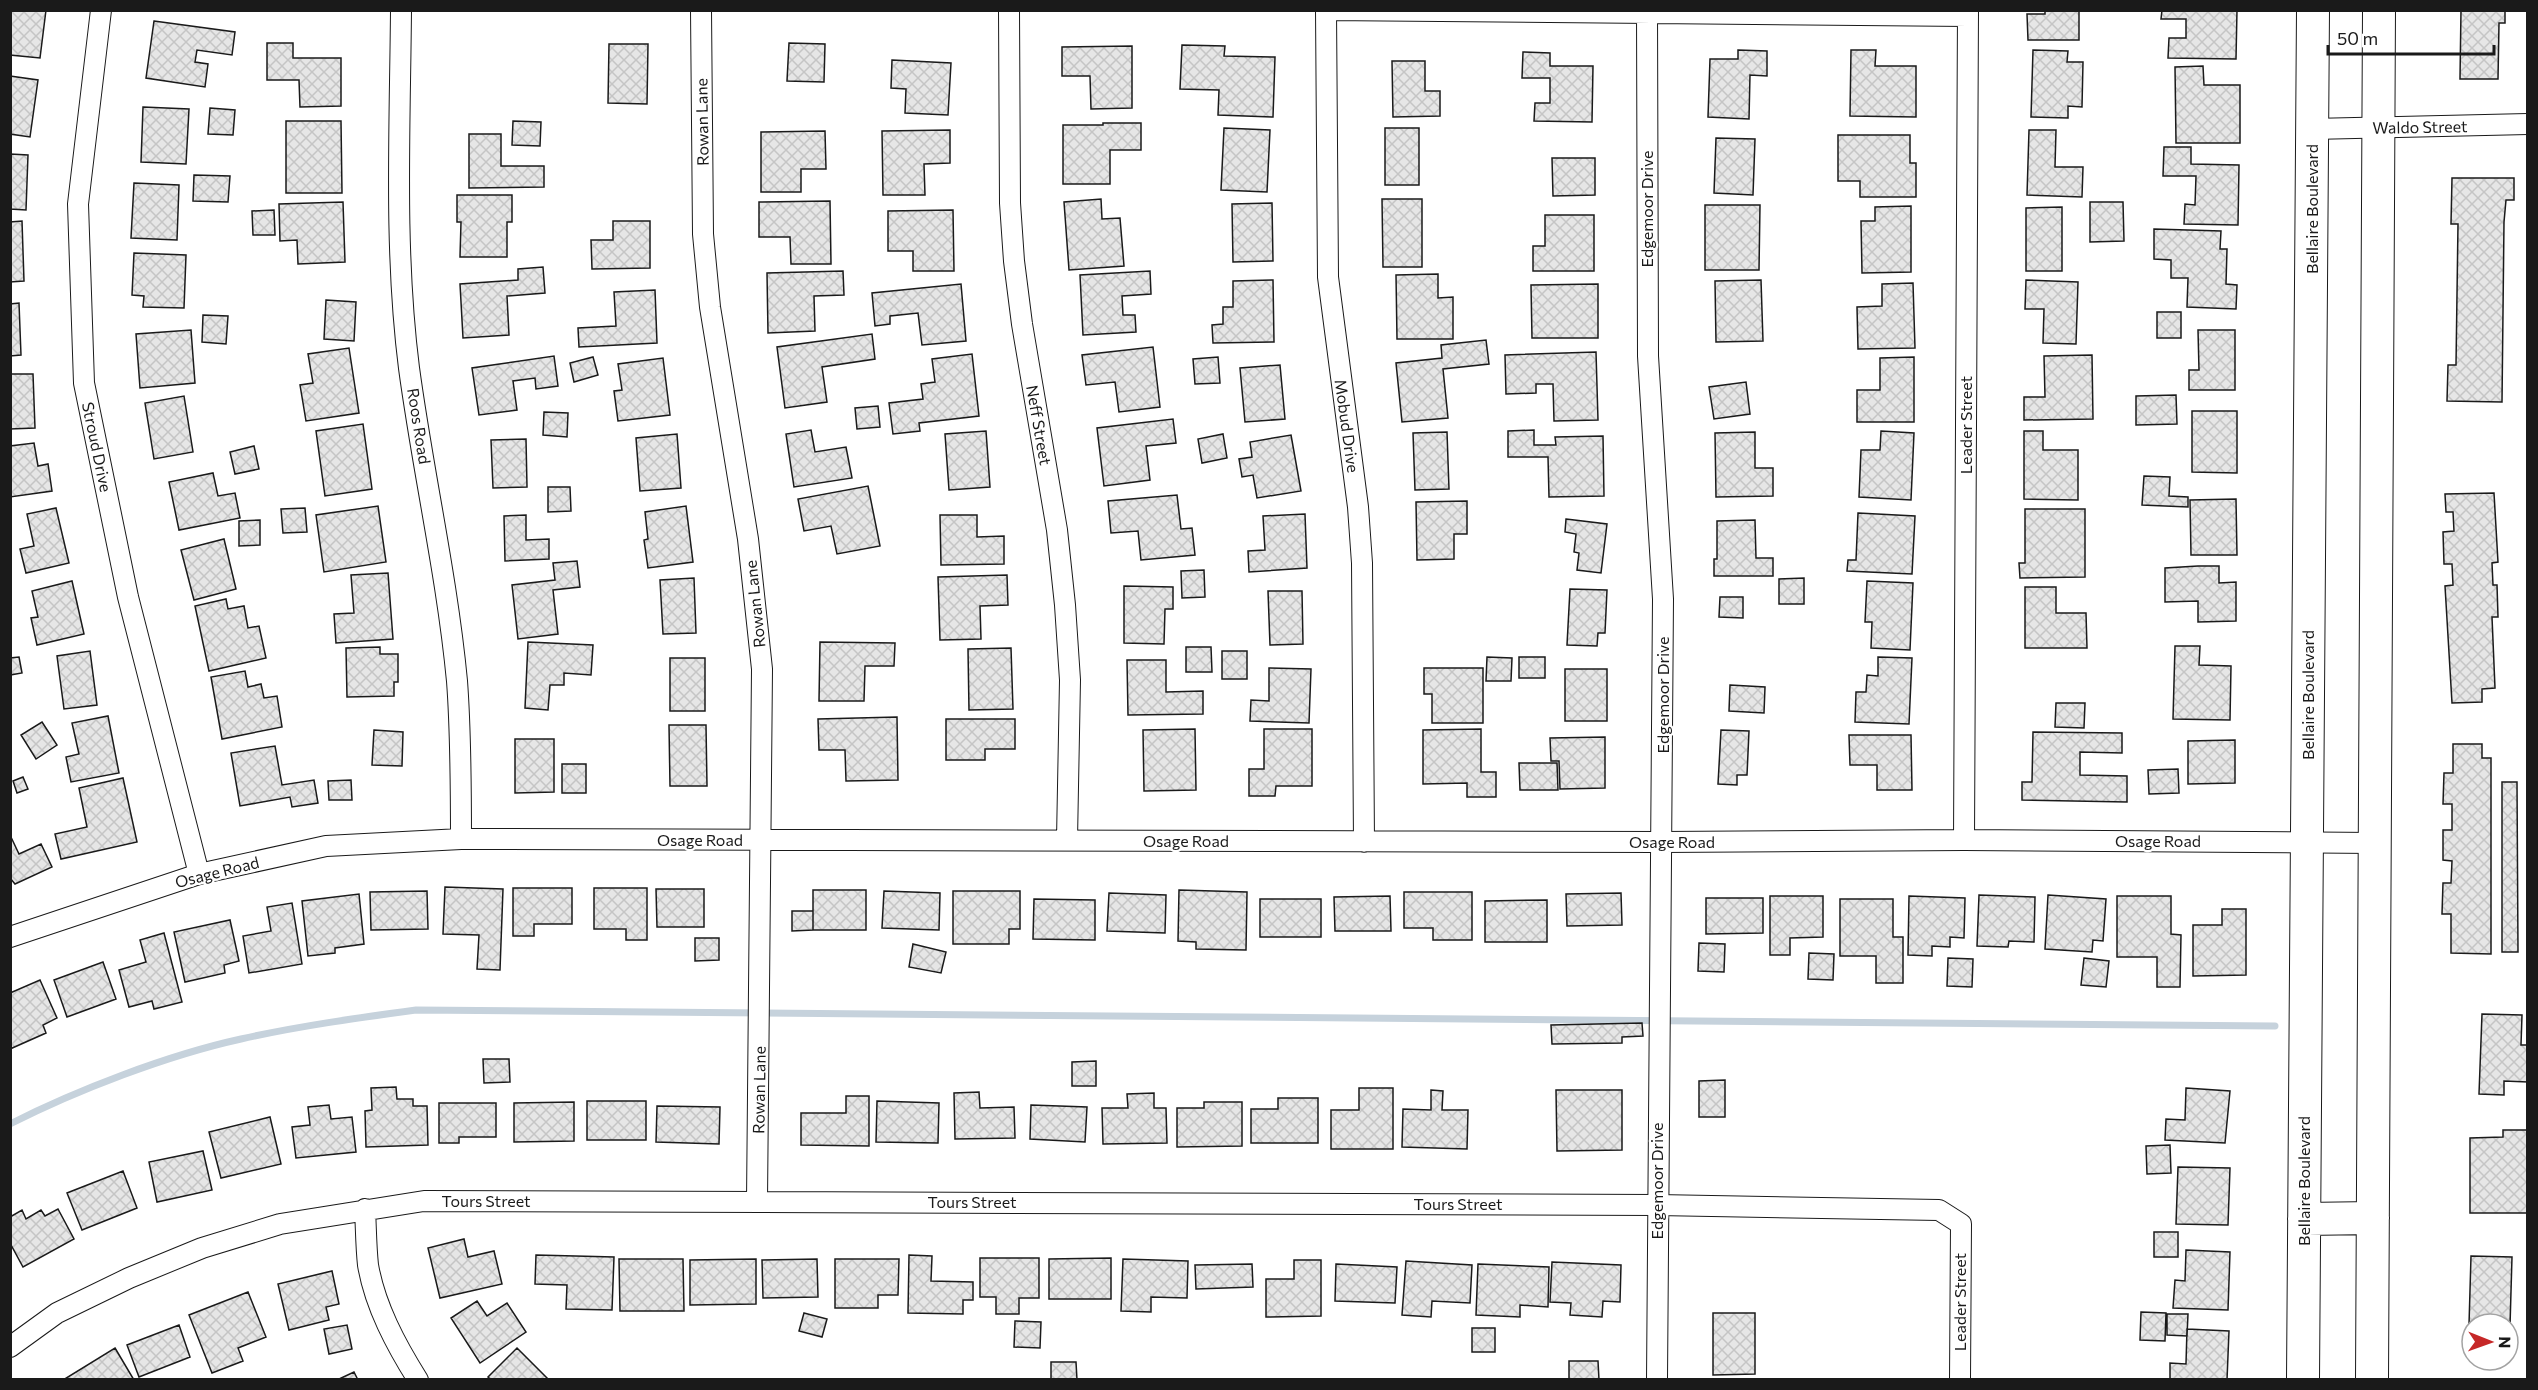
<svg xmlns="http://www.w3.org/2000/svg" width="2538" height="1390" font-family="Commissioner,sans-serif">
  <defs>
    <pattern id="building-cross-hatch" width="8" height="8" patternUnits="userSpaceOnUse" patternTransform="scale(1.5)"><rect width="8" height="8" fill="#e6e6e6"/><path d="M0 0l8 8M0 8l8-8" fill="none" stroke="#c5c5c5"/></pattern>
  </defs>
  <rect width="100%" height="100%" fill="#fff"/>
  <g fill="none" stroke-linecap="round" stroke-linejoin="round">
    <!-- stream -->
    <path stroke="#c6d2dc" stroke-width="7" d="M10,1124C77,1090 168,1055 241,1039C299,1026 357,1018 416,1010L2275,1026"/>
  </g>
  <!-- building -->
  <path fill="url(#building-cross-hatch)" stroke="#1a1a1a" stroke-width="1.5" d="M10,10H46L40,58L10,55Z
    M2045,10H2079V40H2028L2027,14H2045Z
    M2162,10H2237L2236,59L2168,58L2169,38H2186V19H2161Z
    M2461,10H2505V23H2499L2498,79H2460Z
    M154,21L235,32L232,55L197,50L195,62L208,64L205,87L146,78Z
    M267,43H293V58H341V106L300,107L299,80H267Z
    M789,43L825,44L824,82L787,81Z
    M609,44H648L647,104L608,103Z
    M1182,45L1225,46L1224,56L1275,57L1273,117L1218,115L1219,90L1180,89Z
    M1132,46V108L1091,109L1090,76H1062V47Z
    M1738,50L1767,51V76L1750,75L1749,119L1708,117L1710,59H1738Z
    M1851,50H1876L1875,66H1916V117L1850,116Z
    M2033,50L2068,51L2067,62H2083L2082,107L2068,106V118L2031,117Z
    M1523,52L1550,53V66H1593L1592,122L1534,121L1535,103H1550V78H1522Z
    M892,60L951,63L948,115L905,113L906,89L891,88Z
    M1392,61H1425V91H1440V116L1393,117Z
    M2203,66L2204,85H2240V143H2176L2175,67Z
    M10,76L38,80L30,137L10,134Z
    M143,107L189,109L186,164L141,162Z
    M210,108L235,110L233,135L208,134Z
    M286,121H341L342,193H286Z
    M513,121L541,122L540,146L512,145Z
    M1103,123H1141V150H1110V184H1063V125H1103Z
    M1224,128L1270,130L1267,192L1221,190Z
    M1385,128H1419V185H1385Z
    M950,130V163L924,164L925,195H883L882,131Z
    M2029,130H2056L2055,167H2083L2082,197L2027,195Z
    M825,131L826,169H801V192H761V132Z
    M469,134H501V166H544V187L469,188Z
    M1838,135H1910V163H1916V197H1860V181H1838Z
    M1716,138L1755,139L1753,195L1714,193Z
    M2164,147H2191V164L2239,165L2238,225L2184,224L2185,204L2195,205L2196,176H2163Z
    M10,154L28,155L26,210L10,209Z
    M1552,158H1595V195L1553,196Z
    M194,175L230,176L228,202L193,201Z
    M2452,178H2514V200H2506L2504,222L2502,402L2447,401L2448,365H2456L2458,224H2451Z
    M134,183L179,185L177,240L131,238Z
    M457,195H512V222H507V257H460L461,222H457Z
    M1101,199L1102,219L1120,218L1124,266L1069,270L1064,202Z
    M1382,199H1422V267H1383Z
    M830,201L831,264H791L790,237H759V202Z
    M343,202L345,262L298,264L297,240L280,241L279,204Z
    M2090,202H2123L2124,241L2090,242Z
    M1272,203L1273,261L1233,262L1232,204Z
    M1705,205H1760L1759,270H1705Z
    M1911,206V272L1862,273L1861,221H1875V207Z
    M2062,207V271H2026V208Z
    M274,210L275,235H253L252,211Z
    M953,210L954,271H913V251H888V211Z
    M1545,215H1594V271H1533V246H1545Z
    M22,221L24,281L10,282V222Z
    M613,221H650V268L592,269L591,240H613Z
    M2154,229L2221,231L2220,249H2227L2226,284L2237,285L2236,309L2187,307L2188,278H2171V260L2154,259Z
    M134,253L186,255L184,308L143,307L144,296L132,295Z
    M543,267L545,293L507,296L509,335L463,338L460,284L518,280V269Z
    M843,271L844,295L814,296L815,331L768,333L767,273Z
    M1150,271L1151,294L1122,296L1123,315H1135L1136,332L1083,335L1080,275Z
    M1438,274V298L1453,297V339H1397L1396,275Z
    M1273,280L1274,342L1213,343L1212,325L1223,324V307H1233V281Z
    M1761,280L1763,341L1716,342L1715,281Z
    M2026,280L2078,282L2076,344L2043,343L2044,309H2025Z
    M1913,283L1915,348L1858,349L1857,307L1882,306V284Z
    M961,284L966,341L922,345L918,313L890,316V324L875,326L872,293Z
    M1598,284V338H1532L1531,285Z
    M655,290L657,343L579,347L578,328L616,326L614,292Z
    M326,300L356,302L354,341L324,339Z
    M19,303L21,355L10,356V304Z
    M2157,312H2181V338H2157Z
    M203,315L228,316L226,344L202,342Z
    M191,330L195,383L140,388L136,334Z
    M2198,330H2235V390H2189V370H2199Z
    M872,334L875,359L822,367L827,402L785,408L777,347Z
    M1486,340L1489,364L1443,369L1448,418L1402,422L1396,363L1442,358L1441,345Z
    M1153,347L1160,407L1119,412L1115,382L1086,385L1082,355Z
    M349,348L359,413L306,421L300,385L313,383L308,354Z
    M1596,352L1598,420L1554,421L1553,384H1536V393L1506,394L1505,355Z
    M972,354L979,416L919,423L920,431L893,434L889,403L923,399L921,384L935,382L932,359Z
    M2092,355L2093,419L2024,420V397H2045L2044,356Z
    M554,356L558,386L536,389L535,378L513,381L517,410L479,415L472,368Z
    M593,357L598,375L574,382L570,363Z
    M1218,357L1220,383L1195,384L1193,359Z
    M1914,357V422H1857V390H1880V358Z
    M663,358L670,415L618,421L614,391L622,390L618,364Z
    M1280,365L1285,419L1245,422L1240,368Z
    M10,374H33L35,428L10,429Z
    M1746,382L1750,414L1714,419L1709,387Z
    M2176,395L2177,424L2136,425V396Z
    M184,396L193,452L154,459L145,403Z
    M878,406L880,427L857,429L855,408Z
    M2192,411H2237V473L2192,472Z
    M544,412L568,413L567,437L543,435Z
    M1173,419L1176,443L1146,446L1150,480L1104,486L1097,428Z
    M363,424L372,489L325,496L316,431Z
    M811,430L815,452L846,447L852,478L794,487L786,434Z
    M1534,430V445H1556L1555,437L1603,436L1604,496L1549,497L1548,457H1508V431Z
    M986,431L990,487L949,490L945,434Z
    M1881,431L1914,433L1911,500L1859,497L1861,450H1880Z
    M2024,431H2043V450H2078V500L2024,499Z
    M1447,432L1449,489L1415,490L1413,433Z
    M1755,432V468H1773V496L1716,497L1715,433Z
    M677,434L681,488L640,491L636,438Z
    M1223,434L1227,458L1202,463L1198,439Z
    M1291,435L1301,491L1257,498L1253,475L1242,477L1239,459L1252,457L1250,442Z
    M526,439L527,487L493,488L491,440Z
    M34,443L38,466L48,464L52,491L10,497V446Z
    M254,446L259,469L235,474L230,452Z
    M213,473L218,496L235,493L240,518L179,530L169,482Z
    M2144,476L2170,477L2169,496L2188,497V507L2142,505Z
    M868,486L880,546L837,554L831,526L804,531L798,499Z
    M548,487H570L571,511L548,512Z
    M2494,493L2498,562L2492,563L2493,585H2497L2498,617H2492L2495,688L2482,689V702L2452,703L2445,586L2453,585L2452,564H2444L2443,532L2454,531L2453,512H2446L2445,494Z
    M1177,495L1181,529L1192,528L1195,555L1141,560L1138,531L1111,533L1108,501Z
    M2236,499L2237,555H2191L2190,500Z
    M1467,501V534H1454V559L1417,560L1416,502Z
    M378,506L386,562L324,572L316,515Z
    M686,506L693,562L648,568L644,540L648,539L645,512Z
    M56,508L69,563L26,573L20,549L34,546L27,514Z
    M305,508L307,532L283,533L281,509Z
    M2025,509H2085V577L2020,578L2019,563H2025Z
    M1858,513L1915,516L1912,574L1847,571L1848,560H1856Z
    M1305,514L1307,568L1249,572L1248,551L1265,550L1263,516Z
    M526,515V540L549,539V559L505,561L504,516Z
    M940,515H977V537L1004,536V564L941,565Z
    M1566,519L1607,524L1601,573L1577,570L1579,553L1574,552L1576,534L1565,532Z
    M260,520V545L239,546V521Z
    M1755,520L1756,558H1773V576H1714V559H1717V521Z
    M224,539L236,589L194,600L181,550Z
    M577,561L580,587L553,590L558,634L518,639L512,585L555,580L553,563Z
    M2198,566H2219V583L2236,582V621L2198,622V601L2165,602V568Z
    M1204,570L1205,597L1182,598L1181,571Z
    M388,573L393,639L336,643L334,614L354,613L351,575Z
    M1007,575L1008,605L980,606L981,639L940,640L938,577Z
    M694,578L696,633L663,634L660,580Z
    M1804,578V604H1779V579Z
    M72,581L84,634L37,645L31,618L38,617L32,591Z
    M1867,581L1913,583L1910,650L1871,648L1872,622H1865Z
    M1124,586L1173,587V609H1165L1164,644L1124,643Z
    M2025,587H2056V613H2086L2087,648H2025Z
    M1570,589L1607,590L1605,633H1598L1597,646L1567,645Z
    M1268,591H1302L1303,644L1270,645Z
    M1720,597H1743V618L1719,617Z
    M226,599L228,609L244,606L248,628L259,626L266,658L209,671L195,606Z
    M528,642L593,645L591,675L564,673V685H550L548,710L525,708Z
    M820,642L895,643L894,666H865L864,701H819Z
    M2175,646H2200L2199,665L2231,666L2230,720L2173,719Z
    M380,647V654H398V682H394V696L347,697L346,648Z
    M1186,647H1211L1212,672H1186Z
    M1011,648L1013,709L969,710L968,649Z
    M90,651L97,705L64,709L57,656Z
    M1222,651H1247V679H1222Z
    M19,657L22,673L10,675V658Z
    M1487,657L1512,658L1511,681H1486Z
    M1519,657H1545V678H1519Z
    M1878,657L1912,658L1909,724L1855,722L1856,692H1866L1867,675L1878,676Z
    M670,658H705V711H670Z
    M1127,660H1166V692L1203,691V714L1128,715Z
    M1269,668L1311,669L1309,723L1250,721L1251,700L1269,701Z
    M1424,668H1483V723H1432V694H1424Z
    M1565,669H1607V721H1565Z
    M245,671L248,687L261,684L264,698L277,696L282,727L222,739L211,677Z
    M1730,685L1765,687L1764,713L1729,711Z
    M2056,703H2085L2084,728L2055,727Z
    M108,716L119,773L71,782L66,757L79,754L72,723Z
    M897,717L898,780L846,781L845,750H819L818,719Z
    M946,719H1015V749H985V760H946Z
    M42,722L57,745L36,759L21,735Z
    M669,725H706L707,786H670Z
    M1195,729L1196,790L1144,791L1143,730Z
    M1264,729H1312V786H1276L1275,796H1249V769H1264Z
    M1481,729V772H1496V797H1467V783L1423,784V730Z
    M374,730L403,732L402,766L372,765Z
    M1721,730L1749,731L1747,775H1737V785L1718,784Z
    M2033,732L2122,733V753L2080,752V775L2127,776V802L2022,800V782H2032Z
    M1849,735H1911L1912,790H1877V765H1850Z
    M1605,737V788L1560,789L1559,761H1551L1550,738Z
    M515,739H554V792L515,793Z
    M2235,740V783L2188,784V741Z
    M2453,744H2482V758H2491V954L2451,953V914H2442L2443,883H2451L2452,861L2443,860V830H2452V804H2443L2444,773H2453Z
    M275,746L282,785L314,780L318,803L292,807L290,797L240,806L231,753Z
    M1519,763H1557L1558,790H1520Z
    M562,764H586V793H562Z
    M2178,769L2179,793L2149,794L2148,770Z
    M23,777L28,789L17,793L13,781Z
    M123,778L137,842L61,859L55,834L87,827L79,788Z
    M351,780L352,800H329L328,781Z
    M2502,782H2517L2518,952H2502Z
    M10,835L19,854L41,844L52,867L15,884L10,878Z
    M445,887L503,889L500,970L477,969L479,935L443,934Z
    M513,888H572V924H534V936H513Z
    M594,888H647V940H626V929H594Z
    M656,889H704V927H657Z
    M813,890H866V930H813Z
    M1179,890L1247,892L1246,950L1196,949V942L1178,941Z
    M427,891L428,929L371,930L370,892Z
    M884,891L940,893L939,930L882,928Z
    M953,891H1020V929H1009V944H953Z
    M1404,892H1472V940H1433V928H1404Z
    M1109,893L1166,895L1165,933L1107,931Z
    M1621,893L1622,925L1567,926L1566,894Z
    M359,894L364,944L335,948V953L308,956L302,901Z
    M1979,895L2035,897L2034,942L2009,941L2008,947L1977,946Z
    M2048,895L2106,899L2103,941L2093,940L2092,952L2045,949Z
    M1390,896L1391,931H1335L1334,897Z
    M1770,896H1823V937L1790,938V955H1770Z
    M1909,896L1965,898L1964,938L1950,937V947L1932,946V956L1908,955Z
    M2117,896H2171V934L2181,935L2180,987H2157V957H2117Z
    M1706,898H1763V933L1706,934Z
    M1034,899L1095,900V940L1033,939Z
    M1260,899H1321V937H1260Z
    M1840,899H1893V937H1903V983H1876V956H1840Z
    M1547,900V942H1485V901Z
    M292,903L302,964L249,973L243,936L271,931L267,907Z
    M2222,909H2246V975L2193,976V925H2222Z
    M792,911H813V930L792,931Z
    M230,920L239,961L224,965L225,973L185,982L174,932Z
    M164,933L182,1002L154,1009L152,1001L129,1007L119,970L146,962L140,940Z
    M695,938H719V960L695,961Z
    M1699,943L1725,944L1724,972L1698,971Z
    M913,944L946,952L941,973L909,967Z
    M1809,953L1834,954L1833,980L1808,979Z
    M1948,958L1973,959L1972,987L1947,986Z
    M2084,958L2109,961L2106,987L2081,985Z
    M103,962L116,999L67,1017L54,980Z
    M40,980L57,1018L43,1025L46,1033L10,1049V993Z
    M2482,1014L2522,1015L2521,1045H2528V1082L2504,1081V1095L2479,1094Z
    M1642,1023L1643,1036L1622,1037V1043L1552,1044L1551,1025Z
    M483,1059H509L510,1082L484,1083Z
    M1096,1061V1086H1072V1062Z
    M1725,1080V1117H1699V1081Z
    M396,1087L397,1099H413V1106H427L428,1145L366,1147L365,1111L372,1110L371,1088Z
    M1359,1088H1393V1149H1331V1110H1359Z
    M2186,1088L2230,1091L2225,1143L2165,1140L2166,1119L2185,1120Z
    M1431,1090L1443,1091L1442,1110H1468L1467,1149L1402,1147L1403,1109L1431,1110Z
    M1556,1090H1622V1150L1557,1151Z
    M979,1092L980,1108L1014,1107L1015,1138L955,1139L954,1093Z
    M1154,1093V1108H1166L1167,1143L1103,1144L1102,1108H1128L1127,1094Z
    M846,1096H869V1146L801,1145V1113H846Z
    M1278,1098H1318V1143H1251V1109H1278Z
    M587,1101H646V1140H587Z
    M877,1101L939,1103L938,1143L876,1142Z
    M574,1102V1141L514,1142V1103Z
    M1204,1102H1242V1146L1177,1147V1108H1204Z
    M439,1103H496V1137H459V1143H439Z
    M329,1105L331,1119L352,1117L356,1152L296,1158L292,1127L310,1125L308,1107Z
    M1031,1105L1087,1107L1085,1142L1030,1139Z
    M657,1106L720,1107L719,1144L656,1142Z
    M270,1117L281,1164L221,1178L209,1132Z
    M2503,1130H2528V1213H2470V1138L2503,1137Z
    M2170,1145L2171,1173L2147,1174L2146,1146Z
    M203,1151L212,1190L157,1202L149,1162Z
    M2178,1167L2230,1168L2228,1225L2176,1224Z
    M123,1171L137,1208L82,1230L67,1193Z
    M58,1209L74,1239L23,1267L10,1243V1217L22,1210L26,1219L41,1210L45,1216Z
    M2154,1232H2178V1257H2154Z
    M464,1239L468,1257L494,1251L502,1284L440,1298L428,1248Z
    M2186,1250L2230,1252L2228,1310L2173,1308L2175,1280L2185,1281Z
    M536,1255L614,1257L612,1310L566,1309L567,1285L535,1284Z
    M909,1255L932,1256L931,1281L973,1282V1300H963V1314L908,1313Z
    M2471,1256L2512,1257L2510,1326L2508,1324L2469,1325Z
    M980,1258H1039V1298H1019V1314H996V1297H980Z
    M1111,1258V1299H1049V1259Z
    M619,1259H683L684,1311H620Z
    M756,1259V1304L690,1305V1260Z
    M817,1259L818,1297L763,1298L762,1260Z
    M835,1259H899L898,1295H878V1308H835Z
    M1123,1259L1188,1261L1187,1298L1151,1297V1312L1121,1311Z
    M1294,1260H1321V1316L1266,1317V1279H1294Z
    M1406,1261L1472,1265L1470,1303L1432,1301L1431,1317L1402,1315Z
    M1552,1262L1621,1265L1620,1302L1603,1301L1602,1317L1570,1315L1571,1303L1550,1302Z
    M1252,1264L1253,1287L1196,1289L1195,1265Z
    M1336,1264L1397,1267L1395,1303L1335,1301Z
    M1478,1264L1549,1267L1548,1307L1520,1305V1317L1476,1315Z
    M332,1271L339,1304L326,1307L329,1320L289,1330L278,1284Z
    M248,1292L266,1337L238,1348L243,1361L212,1373L189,1315Z
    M477,1301L487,1316L507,1303L526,1332L480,1363L451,1318Z
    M2141,1312L2166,1313L2165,1341L2140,1340Z
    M804,1313L827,1319L822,1337L799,1331Z
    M1713,1313H1755V1374L1713,1375Z
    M2167,1314H2188L2187,1336L2167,1335Z
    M1015,1321L1041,1322L1040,1348L1014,1347Z
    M179,1325L190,1357L139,1377L127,1345Z
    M347,1325L352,1349L329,1354L324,1329Z
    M1472,1328H1495V1352H1472Z
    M2187,1329L2229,1331L2227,1380H2170V1363L2186,1364Z
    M115,1348L134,1380H63Z
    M517,1348L549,1380H491L488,1377Z
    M1569,1361H1598L1599,1380H1569Z
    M1051,1362H1076L1077,1380H1051Z
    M354,1372L358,1380H337Z"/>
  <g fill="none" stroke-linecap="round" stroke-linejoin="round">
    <defs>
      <path id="minor" d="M101,10L78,204L84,383L128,597L199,874
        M401,10C400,129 394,250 409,368C423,472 447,576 457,681C461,734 461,786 461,839
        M701,10L703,234L710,307L748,539L762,669L757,1201
        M1009,10L1010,203L1014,261L1022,324L1057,530L1065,605L1070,680L1067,840
        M1326,10L1328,277L1358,507L1362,563L1364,842
        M1327,10L1968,16
        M1647,10L1648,356L1663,599L1657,1380
        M2312,129L2528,124
        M1964,840L1968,10
        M10,937L199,874L326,846L461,839L1663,842L1964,840L2374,843
        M365,1209C366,1227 366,1247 368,1265C375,1306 396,1345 418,1380
        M10,1347L57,1313L129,1278L202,1248L280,1224L424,1201L1657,1205L1939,1210L1961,1224L1960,1380"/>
      <path id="primary" d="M2304,1219L2373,1218
        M2303,1380L2313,10
        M2372,1380L2379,10"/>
    </defs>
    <!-- minor casing -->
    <use href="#minor" stroke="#1a1a1a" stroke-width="22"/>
    <!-- primary casing -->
    <use href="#primary" stroke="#1a1a1a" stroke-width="34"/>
    <!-- minor -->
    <use href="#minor" stroke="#fff" stroke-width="20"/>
    <!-- primary -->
    <use href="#primary" stroke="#fff" stroke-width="32"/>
  </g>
  <g text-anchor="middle" stroke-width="4.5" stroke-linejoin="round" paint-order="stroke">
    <!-- street labels -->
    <g font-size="16" fill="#1a1a1a" stroke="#fff">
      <text transform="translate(702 122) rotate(-91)" y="6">Rowan Lane</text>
      <text transform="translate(2420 127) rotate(-1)" y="6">Waldo Street</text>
      <text transform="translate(1647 209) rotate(-90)" y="6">Edgemoor Drive</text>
      <text transform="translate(2312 209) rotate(-90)" y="6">Bellaire Boulevard</text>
      <text transform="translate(1039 425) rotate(80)" y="6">Neff Street</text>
      <text transform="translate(1966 425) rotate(-90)" y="6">Leader Street</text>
      <text transform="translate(419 426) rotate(81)" y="6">Roos Road</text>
      <text transform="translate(1347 426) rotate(82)" y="6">Mobud Drive</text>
      <text transform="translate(97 447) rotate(78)" y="6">Stroud Drive</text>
      <text transform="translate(755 604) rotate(-96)" y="6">Rowan Lane</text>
      <text transform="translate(1663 695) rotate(-90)" y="6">Edgemoor Drive</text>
      <text transform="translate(2308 695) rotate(-90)" y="6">Bellaire Boulevard</text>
      <text x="700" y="846">Osage Road</text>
      <text x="1186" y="847">Osage Road</text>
      <text x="2158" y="847">Osage Road</text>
      <text x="1672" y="848">Osage Road</text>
      <text transform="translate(217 872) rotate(-14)" y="6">Osage Road</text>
      <text transform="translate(759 1090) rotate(-89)" y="6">Rowan Lane</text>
      <text transform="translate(1657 1181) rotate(-90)" y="6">Edgemoor Drive</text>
      <text transform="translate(2304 1181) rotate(-90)" y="6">Bellaire Boulevard</text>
      <text x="486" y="1207">Tours Street</text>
      <text x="972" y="1208">Tours Street</text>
      <text x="1458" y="1210">Tours Street</text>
      <text transform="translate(1960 1302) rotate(-90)" y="6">Leader Street</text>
    </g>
  </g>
  <!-- border -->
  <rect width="2538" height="1390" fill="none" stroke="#1a1a1a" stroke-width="24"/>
  <!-- north arrow -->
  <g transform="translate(2490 1342) rotate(91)"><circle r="28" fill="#ffffff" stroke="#a3a3a3" stroke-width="1.5"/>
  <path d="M0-4.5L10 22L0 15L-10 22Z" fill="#c62828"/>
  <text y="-9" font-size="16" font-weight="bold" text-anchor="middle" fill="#1a1a1a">N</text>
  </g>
  <!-- scale -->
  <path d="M2328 45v9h166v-9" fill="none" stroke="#1a1a1a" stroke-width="3"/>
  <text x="2337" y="45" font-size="18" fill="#1a1a1a" stroke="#ffffff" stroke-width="4.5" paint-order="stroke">50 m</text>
</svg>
